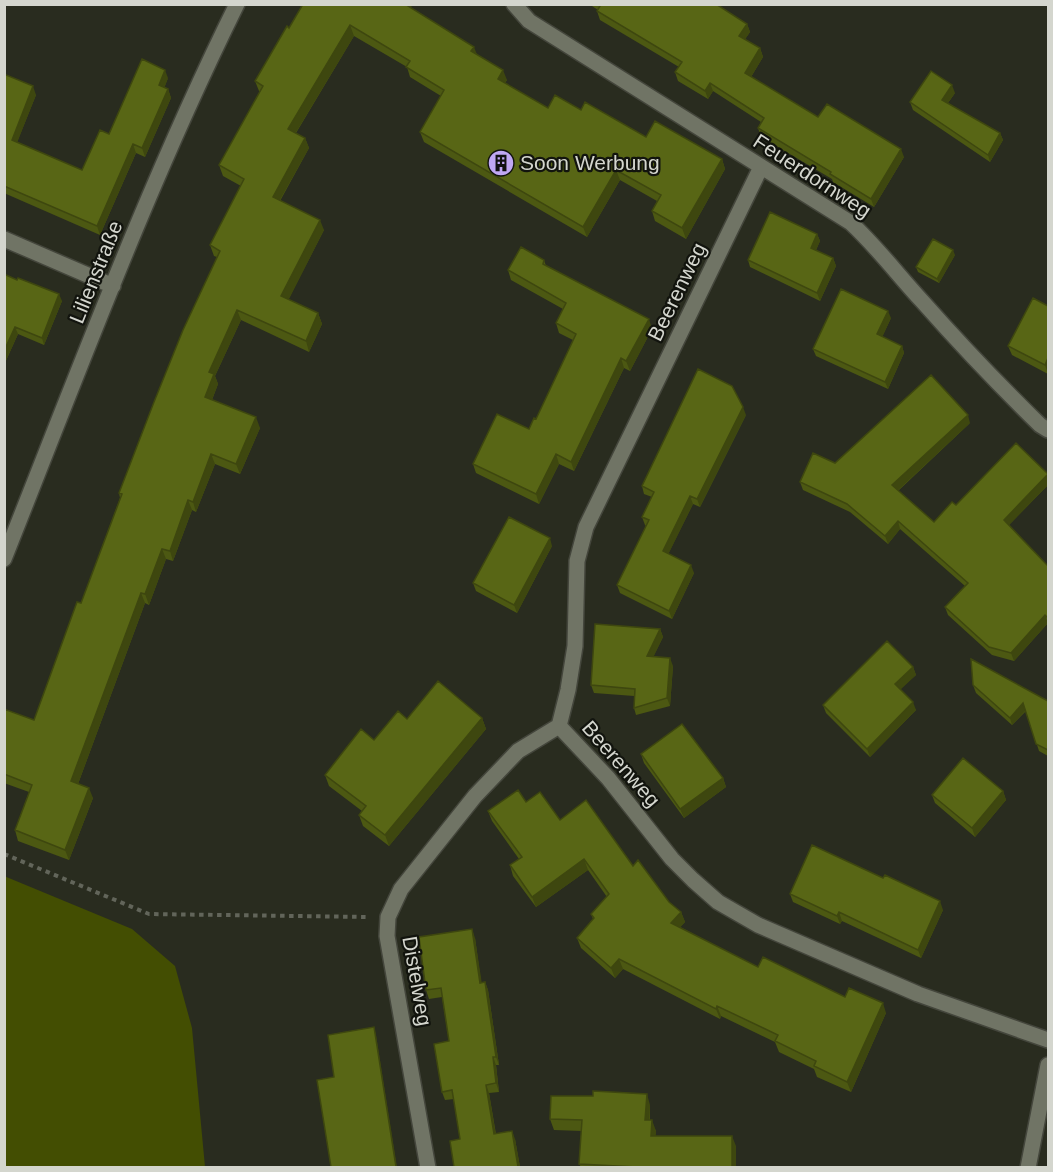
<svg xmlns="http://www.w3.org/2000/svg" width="1053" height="1172" font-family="Arial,sans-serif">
  <rect width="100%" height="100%" fill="#292c1f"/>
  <!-- green -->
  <path fill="#434e02" d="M4,876L132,929L175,966L192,1028L205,1167H5Z"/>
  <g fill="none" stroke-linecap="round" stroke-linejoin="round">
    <defs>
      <path id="street" d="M514,4L529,21L851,223C877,247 898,275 922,301C960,344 999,385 1040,425L1048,430
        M4,239L113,286
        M4,559C78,373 148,184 237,4
        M559,726L568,690L575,646L577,561L586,527L761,167
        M559,726L608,778L672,859L693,880L718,902L758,925L918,994L1048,1040
        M428,1168L387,936L388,917L401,889L475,796L518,751L559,726
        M1028,1168L1048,1065"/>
    </defs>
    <!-- street casing -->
    <use href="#street" stroke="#44463c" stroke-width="18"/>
    <!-- path -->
    <path stroke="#62655a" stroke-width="4" stroke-dasharray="4.5 4.5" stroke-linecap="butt" d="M4,854L149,914L367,917"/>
    <!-- street -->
    <use href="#street" stroke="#707465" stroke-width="15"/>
  </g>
  <!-- wall -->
  <path fill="#4c5812" d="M589,4H716L747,24L750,32L745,39L760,48L763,57L751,77L818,117L904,157L874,207L833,182L832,179L761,137L758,128L761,122L713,91L708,99L678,81L675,72L679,67L600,20L597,11L598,10Z
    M411,8L477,54L507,80L505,83L548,108L581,110L646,137L722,159L725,169L686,239L655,221L652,211L657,201L620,180L587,237L424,142L420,132L441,96L410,77L407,67L354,36L296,133L305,138L309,148L280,201L324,230L288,300L318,313L322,324L309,352L241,320L215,376L218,384L212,400L260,428L240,474L215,464L196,512L192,510L173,561L166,559L149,605L145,603L78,784L93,798L69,860L18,841L15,830L29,792L4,783V709L34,720L81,603L120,498L119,493L217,257L214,256L210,245L241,186L223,176L219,165L260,92L259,91L255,81L289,28Z
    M4,74L36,95L17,142L82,170L109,134L168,78L164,88L168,89L171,98L145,157L136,153L100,235L4,193Z
    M955,93L948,103L1000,133L1003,140L990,162L913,110L910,102Z
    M817,234L820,241L816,250L833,258L836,266L820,301L750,267L748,260Z
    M955,255L939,283L918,272L916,267Z
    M544,260L546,266L652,329L630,371L624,368L574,471L559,464L539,504L476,473L473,464L529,429L536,419L573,340L559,333L556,323L563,309L511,280L508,270Z
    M17,280L62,301L44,345L18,334L4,365Z
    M1048,306V374L1012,355L1008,346Z
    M891,318L882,337L902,346L904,353L888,389L816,356L813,349Z
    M746,415L700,507L693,504L668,554L694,573L672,619L620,593L617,585L646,526L645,525L642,517L652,497L644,494L642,486Z
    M970,423L898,491L934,522L956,505L1048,474V485L1009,525L1048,566V623L1014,661L992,655L948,615L945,607L965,586L900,529L888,544L850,512L803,490L800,482L835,463Z
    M552,546L517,613L476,591L473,583Z
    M660,629L663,637L653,657L673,666L670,706L636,715L634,708V696L594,693L591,685Z
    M913,667L916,675L900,689L916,710L870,757L826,713L823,705Z
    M973,685L1048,701V756L1039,751L1026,711L1012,725L976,693Z
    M482,718L486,729L389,846L363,826L359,815L362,811L329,786L325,775L374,740L407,719Z
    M641,754L723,778L726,787L684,818L644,763Z
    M1003,791L1006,800L975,837L935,803L932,795Z
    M526,802L560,820L633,866L669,902L681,912L685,922L680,927L758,967L845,997L886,1013L851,1092L817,1077L814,1069L779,1052L775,1042L721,1016L720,1019L623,969L615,978L581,948L577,938L593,919L591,914L607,897L588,870L536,907L513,876L510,865L519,859L492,821L488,811Z
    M790,894L943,910L921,958L842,921L840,924L793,902Z
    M475,938L481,982H485L488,990L499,1065H496L499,1092L489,1093L496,1134L515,1139L520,1167H454L460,1139L454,1099L445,1100L442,1092L449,1041L442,997L429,999L426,990Z
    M650,1105V1120L656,1131L655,1136L736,1146V1167H581L579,1164L582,1131L554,1130L550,1119Z"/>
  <!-- shaded-wall -->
  <path fill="#3e470f" d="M404,4H413L407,14Z
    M747,24L750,32L742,44L739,36Z
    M350,25L354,36L292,139L288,129Z
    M474,47L478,57L471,51Z
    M760,48L763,57L748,82L745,73Z
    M165,70L168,78L162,94L159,85Z
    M503,70L507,80L501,89L498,79Z
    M710,83L713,91L708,99L705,91Z
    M952,85L955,93L945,107L942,100Z
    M33,86L36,95L15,148L12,140Z
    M168,89L171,98L145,157L142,148Z
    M1000,133L1003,140L990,162L988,155Z
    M305,138L309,148L276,207L273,197Z
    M133,144L136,153L100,235L97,226Z
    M901,149L904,157L874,207L871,199Z
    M722,159L725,169L686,239L682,228Z
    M616,170L620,180L587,237L583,227Z
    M320,220L324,230L285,307L281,296Z
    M817,234L820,241L814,255L811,248Z
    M953,250L955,255L939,283L937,279Z
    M833,258L836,266L820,301L817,293Z
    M59,294L62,301L44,345L42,338Z
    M237,310L241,320L215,376L218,384L209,407L205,397L209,372Z
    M888,311L891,318L880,342L877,334Z
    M318,313L322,324L309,352L306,341Z
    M649,319L652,329L630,371L626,361Z
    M15,327L18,334L4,365V351Z
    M902,346L904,353L888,389L885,382Z
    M621,358L624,368L574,471L571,462Z
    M1048,358V374L1045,365Z
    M743,407L746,415L700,507L697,499Z
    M968,415L970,423L895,493L892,485Z
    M256,417L260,428L240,474L236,464Z
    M211,454L215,464L196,512L193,502Z
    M556,454L559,464L539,504L536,494Z
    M1048,474V485L1006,528L1004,520Z
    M690,496L693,504L666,559L663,551Z
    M188,500L192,510L173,561L170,551Z
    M898,521L900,529L888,544L885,536Z
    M550,538L552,546L517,613L514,605Z
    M162,549L166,559L149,605L145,594Z
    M691,565L694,573L672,619L669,611Z
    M141,593L145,603L75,792L71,781Z
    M1045,615L1048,623L1014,661L1011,653Z
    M660,629L663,637L650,664L647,656Z
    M670,658L673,666L670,706L667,698Z
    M913,667L916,675L898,692L895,684Z
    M913,702L916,710L870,757L867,749Z
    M1023,703L1026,710L1012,725L1010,718Z
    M482,718L486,729L389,846L385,835Z
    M723,778L726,787L684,818L680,809Z
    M89,788L93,798L69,860L65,850Z
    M1003,791L1006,800L975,837L972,828Z
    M584,859L588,870L536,907L532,897Z
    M940,901L943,910L921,958L918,950Z
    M681,912L685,922L675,933L671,923Z
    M839,912L842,921L840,924L837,916Z
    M472,929L475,938L483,991L480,983Z
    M619,959L623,969L615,978L611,968Z
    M485,982L488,990L499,1065L496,1057Z
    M883,1003L886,1013L851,1092L847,1082Z
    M717,1006L721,1016L720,1019L716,1009Z
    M374,1027L376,1035L397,1167H396Z
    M493,1057L496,1065L499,1092L496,1083Z
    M486,1085L489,1093L497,1142L494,1134Z
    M647,1094L650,1105L649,1130L645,1120Z
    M652,1120L656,1131L655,1147L651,1136Z
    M512,1131L515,1139L520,1167H518Z
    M732,1136L736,1146V1167H732Z"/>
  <!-- building -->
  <path fill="#586615" stroke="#3e470f" stroke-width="1.5" d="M303,4H405L474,47L471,51L503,70L498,79L548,108L555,95L581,110L585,102L646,137L655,121L722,159L682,228L652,211L661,195L616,170L583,227L420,132L444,90L406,67L410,61L350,25L288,129L305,138L273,197L320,220L281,296L318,313L306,341L237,310L209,372L214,374L205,397L256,417L236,464L211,454L193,502L188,500L170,551L162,549L145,594L141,593L71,781L89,788L65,850L15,830L32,785L4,774V709L34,720L77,602L81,603L122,494L119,493L154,402L183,330L220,251L210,245L244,179L219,165L263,86L255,81L287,26L289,28Z
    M599,4H716L747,24L739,36L760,48L745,73L818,117L827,104L901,149L871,199L830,174L831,172L758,128L764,118L710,83L705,91L675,72L682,62L597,11L600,6Z
    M142,59L165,70L159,85L168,89L142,148L133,144L97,226L4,186V74L33,86L12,140L82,170L100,130L109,134Z
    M931,71L952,85L942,100L1000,133L988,155L910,102Z
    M770,212L817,234L811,248L833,258L817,293L748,260Z
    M933,239L953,250L937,279L916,267Z
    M521,247L544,260L543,264L649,319L626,361L621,358L571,462L556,454L536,494L473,464L497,414L529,429L534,418L536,419L576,334L556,323L566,303L508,270Z
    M4,274L17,280L18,278L59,294L42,338L15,327L4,351Z
    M841,289L888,311L877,334L902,346L885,382L813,349Z
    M1033,298L1048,306V358L1045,365L1008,346Z
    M698,369L732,386L743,407L697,499L690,496L663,551L691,565L669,611L617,585L649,520L642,517L654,492L642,486Z
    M931,375L968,415L892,485L934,522L952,502L956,505L1016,443L1048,474L1004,520L1048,566V618L1045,615L1011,653L989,647L945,607L968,583L898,521L885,536L847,504L800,482L813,453L835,463Z
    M509,517L550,538L514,605L473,583Z
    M595,624L660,629L647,656L670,658L667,698L634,708L635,689L591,685Z
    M887,641L913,667L895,684L913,702L867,749L823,705Z
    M971,659L1048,701V750L1036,744L1023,703L1010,718L973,685Z
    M438,681L482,718L385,835L359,815L366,806L325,775L361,729L374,740L398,711L407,719Z
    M682,724L723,778L680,809L641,754Z
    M963,758L1003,791L972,828L932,795Z
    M518,790L526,802L540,792L560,820L586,800L633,866L638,860L669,902L681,912L671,923L758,967L763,957L845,997L849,988L883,1003L847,1082L814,1066L816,1061L775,1041L778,1035L717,1006L716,1009L619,959L611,968L577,938L594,918L591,914L609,894L584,859L532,897L510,865L522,857L488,811Z
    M812,845L883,878L885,875L940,901L918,950L839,912L837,916L790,894Z
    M472,929L480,983L485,982L496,1057H493L496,1083L486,1085L494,1134L512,1131L518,1167H454L450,1141L460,1139L452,1090L442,1092L434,1044L449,1041L441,988L426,990L419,937Z
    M374,1027L396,1167H331L317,1080L334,1077L328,1035Z
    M593,1091L647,1094L645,1120H652L651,1136H732V1167H637L579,1164L582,1120L550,1119L551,1096H593Z"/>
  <!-- icons -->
  <defs>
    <symbol id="building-disc" viewBox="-11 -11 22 22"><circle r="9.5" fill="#c0a8f3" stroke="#12140e"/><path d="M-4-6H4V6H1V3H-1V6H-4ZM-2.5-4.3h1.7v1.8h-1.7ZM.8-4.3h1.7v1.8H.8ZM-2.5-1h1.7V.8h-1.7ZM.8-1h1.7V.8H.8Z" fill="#111"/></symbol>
  </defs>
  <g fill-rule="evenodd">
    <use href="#building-disc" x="486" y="148" width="30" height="30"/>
  </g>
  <g text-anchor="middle" stroke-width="4.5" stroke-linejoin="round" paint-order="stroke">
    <!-- poi labels -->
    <g font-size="21" fill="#d4d6ce" stroke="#12140e" text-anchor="start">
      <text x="520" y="170">Soon Werbung</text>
    </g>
    <!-- street labels -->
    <g font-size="21" fill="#d4d6ce" stroke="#12140e">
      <text transform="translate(812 176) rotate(33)" y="7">Feuerdornweg</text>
      <text transform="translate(96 272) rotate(-68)" y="7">Lilienstraße</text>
      <text transform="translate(677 292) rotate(-64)" y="7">Beerenweg</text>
      <text transform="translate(621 764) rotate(49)" y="7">Beerenweg</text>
      <text transform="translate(417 981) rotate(80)" y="7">Distelweg</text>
    </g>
  </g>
  <!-- border -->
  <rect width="1053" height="1172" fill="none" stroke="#d4d6ce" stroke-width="12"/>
</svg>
